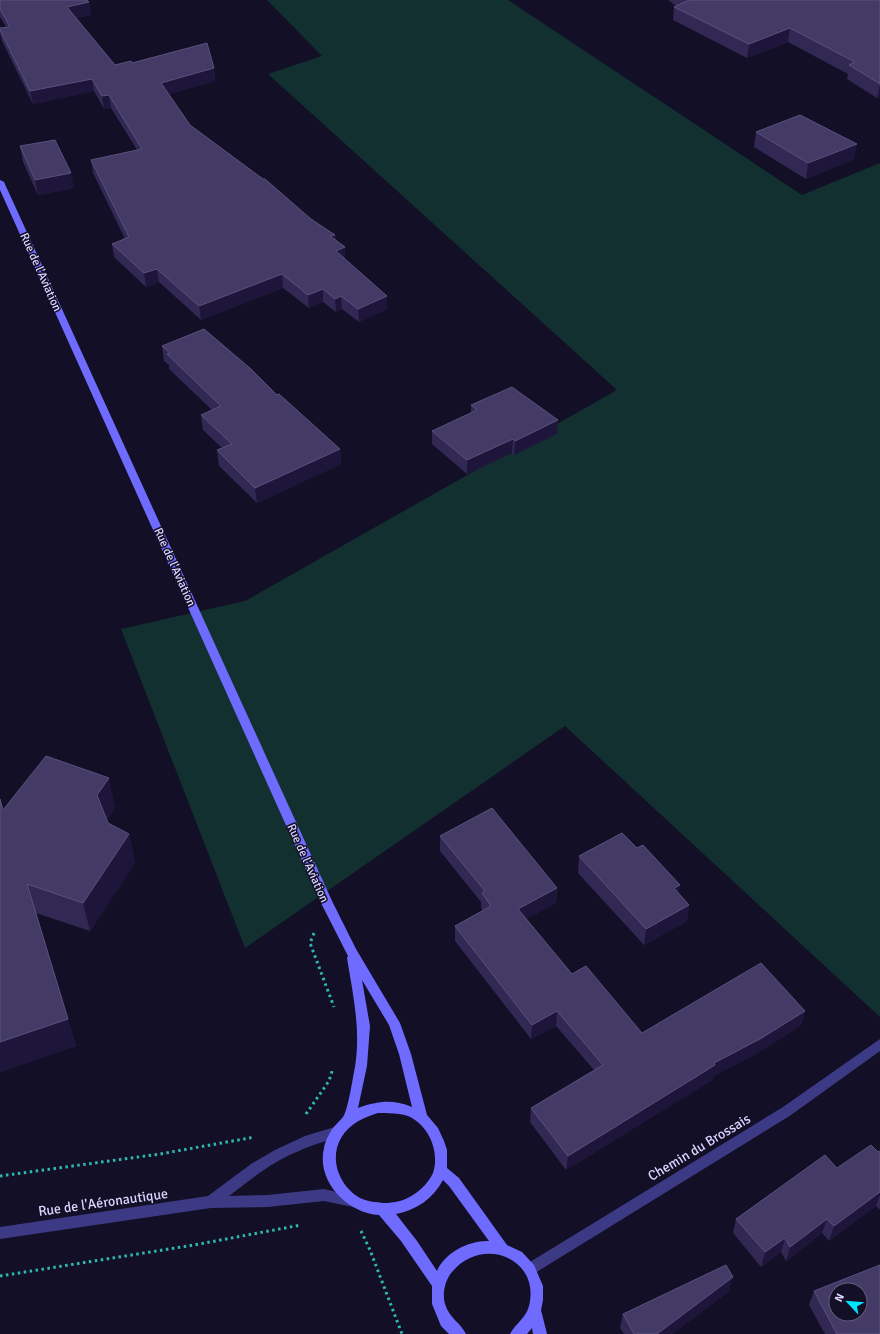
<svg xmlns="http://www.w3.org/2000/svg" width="880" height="1334" font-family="Signika,sans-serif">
  <rect width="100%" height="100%" fill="#130f26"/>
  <!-- green -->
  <path fill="#12302f" d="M267,0H508L802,195L880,163V1017L565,726L245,948L121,629L245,601L617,390L268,74L322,56Z"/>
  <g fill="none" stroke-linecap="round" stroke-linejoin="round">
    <!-- path -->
    <path stroke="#2fb8b0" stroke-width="3" stroke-dasharray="2.5 3.5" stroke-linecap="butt" d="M314,933L310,943L334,1007
      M306,1114L329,1081L333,1068
      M0,1176L160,1154L255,1137
      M361,1231L370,1250L402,1334
      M0,1276L194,1245L301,1225"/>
    <!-- street -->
    <path fill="#3d3a85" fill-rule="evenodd" d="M880,1039V1051L791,1115L535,1273L530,1275L525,1273L523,1269L525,1265L783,1107Z
      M338,1126L342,1128L344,1132L342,1136C328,1141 313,1144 299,1151C273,1161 251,1179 229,1196L268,1195L324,1189L358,1197L359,1201L358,1205L353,1207L324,1201L268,1207L211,1208L0,1239V1227L208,1196L251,1164L275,1150L305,1136Z"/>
    <!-- secondary -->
    <path fill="#6f6bff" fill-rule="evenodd" d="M0,180L4,182L333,903L356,949L400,1023L411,1054L427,1115L438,1128L444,1141L447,1150V1168L459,1178L507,1245L522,1252L534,1265L543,1286V1300L541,1310L547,1334H533L532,1328L527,1334H510C515,1324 526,1318 529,1306C541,1258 482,1235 452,1272C445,1280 442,1294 445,1304C449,1318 461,1323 466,1334H449L441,1326L432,1304V1286L401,1241L379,1215C347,1213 316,1181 324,1148C325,1142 329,1133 333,1128C336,1124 340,1121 343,1117C348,1111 353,1076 355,1067C361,1029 353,995 347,958L348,956L321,903L0,190ZM362,980L389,1025L399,1054L412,1107C392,1099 378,1101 358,1108L367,1066L370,1026ZM378,1113C388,1113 399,1113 408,1116C429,1125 440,1152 433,1173C429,1182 421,1190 413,1195C404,1201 394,1203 384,1203C376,1202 368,1202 360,1198C339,1186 329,1159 341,1138C349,1124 364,1117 378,1113ZM443,1180L449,1186L489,1241C470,1240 445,1252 437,1271L417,1241L396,1214C416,1210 433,1199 443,1180Z"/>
  </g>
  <!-- wall -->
  <path fill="#312854" d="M0,0L89,2L91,15L76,18L115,65L132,63L214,68L215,81L169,94L190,125L311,219L335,235L336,240L345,247V260L387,309L359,322L342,309L336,312L323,302L309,308L283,288L201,320L159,282L146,287L114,257L112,244L125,239L93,173L91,160L137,150L111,108L104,109L94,91L33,104L2,41L0,33V28L6,27L0,17Z
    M668,0H880V97L877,98L847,79L848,74L788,42L747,58L673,20L674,7L676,6Z
    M756,132L854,159L806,179L754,147Z
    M20,146L74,188L38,195L23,162Z
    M162,346L277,395L340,449L341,464L257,503L219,466L217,450L222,448L203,430L201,415L212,410L169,369V365L164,361Z
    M471,405L558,420L557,434L514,455L512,453L467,474L432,444V431L471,413Z
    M0,799L3,810L115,807L107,819L108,823L129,834L135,863L90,931L36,913L76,1046L0,1072Z
    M440,836L557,888L556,903L526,919L572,974L642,1033L805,1011L801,1025L756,1054L713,1076L712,1080L566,1170L530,1122L531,1108L594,1070L556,1026L531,1039L455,941V926L483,911L481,908V902L440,851Z
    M579,856L679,894L689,905L687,921L644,945L578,873Z
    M880,1151V1210L876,1206L829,1241L822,1233L786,1261L781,1252L761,1267L733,1233L736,1219L837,1168Z
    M729,1291L672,1334H624L620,1328L623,1314Z
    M814,1291L880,1334H825L809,1305Z"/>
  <!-- shaded-wall -->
  <path fill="#1d163a" d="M89,2L91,15L69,19L67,7Z
    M790,28L788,42L747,58L749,44Z
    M214,68L215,81L162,96L161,83Z
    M92,79L94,91L33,104L30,91Z
    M880,85V97L877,98Z
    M109,95L111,108L104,109L102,96Z
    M857,144L854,159L806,179L808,163Z
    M71,173L74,188L38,195L35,180Z
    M335,235L336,248L330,236Z
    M345,247V260L336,251Z
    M157,269L159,282L146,287L144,273Z
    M282,274L283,288L201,320L199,306Z
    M323,289V302L309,308L308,295Z
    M341,296L342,309L336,312L335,299Z
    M387,296V309L359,322L358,309Z
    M558,420L557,434L514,455L515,441Z
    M513,439L512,453L467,474V460Z
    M340,449L341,464L257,503L255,488Z
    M109,778L115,807L103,824L97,795Z
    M129,834L135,863L90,931L83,903Z
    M680,885L678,901L674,888Z
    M557,888L556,903L517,924L518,909Z
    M689,905L687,921L644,945L646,929Z
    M557,1011L556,1026L531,1039L532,1025Z
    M805,1011L801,1025L756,1054L713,1076L712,1080L566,1170L568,1156L714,1063Z
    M68,1019L76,1046L0,1072V1042Z
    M880,1192V1195L876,1206L829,1241L834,1226Z
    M827,1219L822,1233L786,1261L790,1247Z
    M785,1238L781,1252L761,1267L765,1252Z
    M733,1277L729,1291L672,1334H657Z"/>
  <!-- building -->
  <path fill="#433a66" stroke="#5a527e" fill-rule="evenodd" d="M0,0H87L89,2L67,7L115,65L131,61L132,63L207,43L214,68L161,83L190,125L263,179H265L311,219L335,235L330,236L345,247L336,251L387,296L358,309L341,296L335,299L323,289L308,295L282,274L199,306L157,269L144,273L112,244L129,237L91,160L142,149L109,95L102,96L92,79L30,91L0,30V28L10,27L0,9Z
    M689,0H880V84L849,65L855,62L790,28L749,44L674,7Z
    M800,115L857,144L808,163L756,132Z
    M55,140L71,173L35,180L20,146Z
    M204,329L251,369L277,395L279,394L340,449L255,488L217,450L232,444L201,415L221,406L167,354L170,353L162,346Z
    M512,387L558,420L515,441L513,439L467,460L432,431L477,410L471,405Z
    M46,756L109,778L97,795L108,823L129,834L83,903L27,884L68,1019L0,1042V799L3,810Z
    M492,808L557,888L518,909L572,974L586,966L642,1033L761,963L805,1011L760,1039L714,1063L715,1065L568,1156L531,1108L603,1065L557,1011L532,1025L455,926L491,906L482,893L485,891L440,836Z
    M622,833L637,848L643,845L680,885L674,888L689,905L646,929L579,856Z
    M871,1145L878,1152L880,1151V1192L834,1226L827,1219L790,1247L785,1238L765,1252L736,1219L825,1155L837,1168Z
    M726,1265L733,1277L657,1334H634L623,1314Z
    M880,1265V1334H837L814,1291ZM836,1290H860V1314H836Z"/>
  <g text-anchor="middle" stroke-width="3" stroke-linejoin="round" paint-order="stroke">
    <!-- street labels -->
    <g font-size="12" fill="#d9d4ff" stroke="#130f26">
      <text transform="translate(41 272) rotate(66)" y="4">Rue de l'Aviation</text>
      <text transform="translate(175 567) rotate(66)" y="4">Rue de l'Aviation</text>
      <text transform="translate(308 863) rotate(66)" y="4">Rue de l'Aviation</text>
    </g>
    <!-- near-street labels -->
    <g font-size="14" fill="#d9d4ff" stroke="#130f26">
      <text transform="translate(699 1147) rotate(-31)" y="5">Chemin du Brossais</text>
      <text transform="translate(103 1202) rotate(-8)" y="5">Rue de l'Aéronautique</text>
    </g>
  </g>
  <!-- north arrow -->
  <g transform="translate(848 1302) rotate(296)"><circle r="19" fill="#130f26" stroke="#625e7d"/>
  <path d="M0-3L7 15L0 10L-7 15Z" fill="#00e5ff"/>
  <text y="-6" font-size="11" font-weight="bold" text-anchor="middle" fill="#d9d4ff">N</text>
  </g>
</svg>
